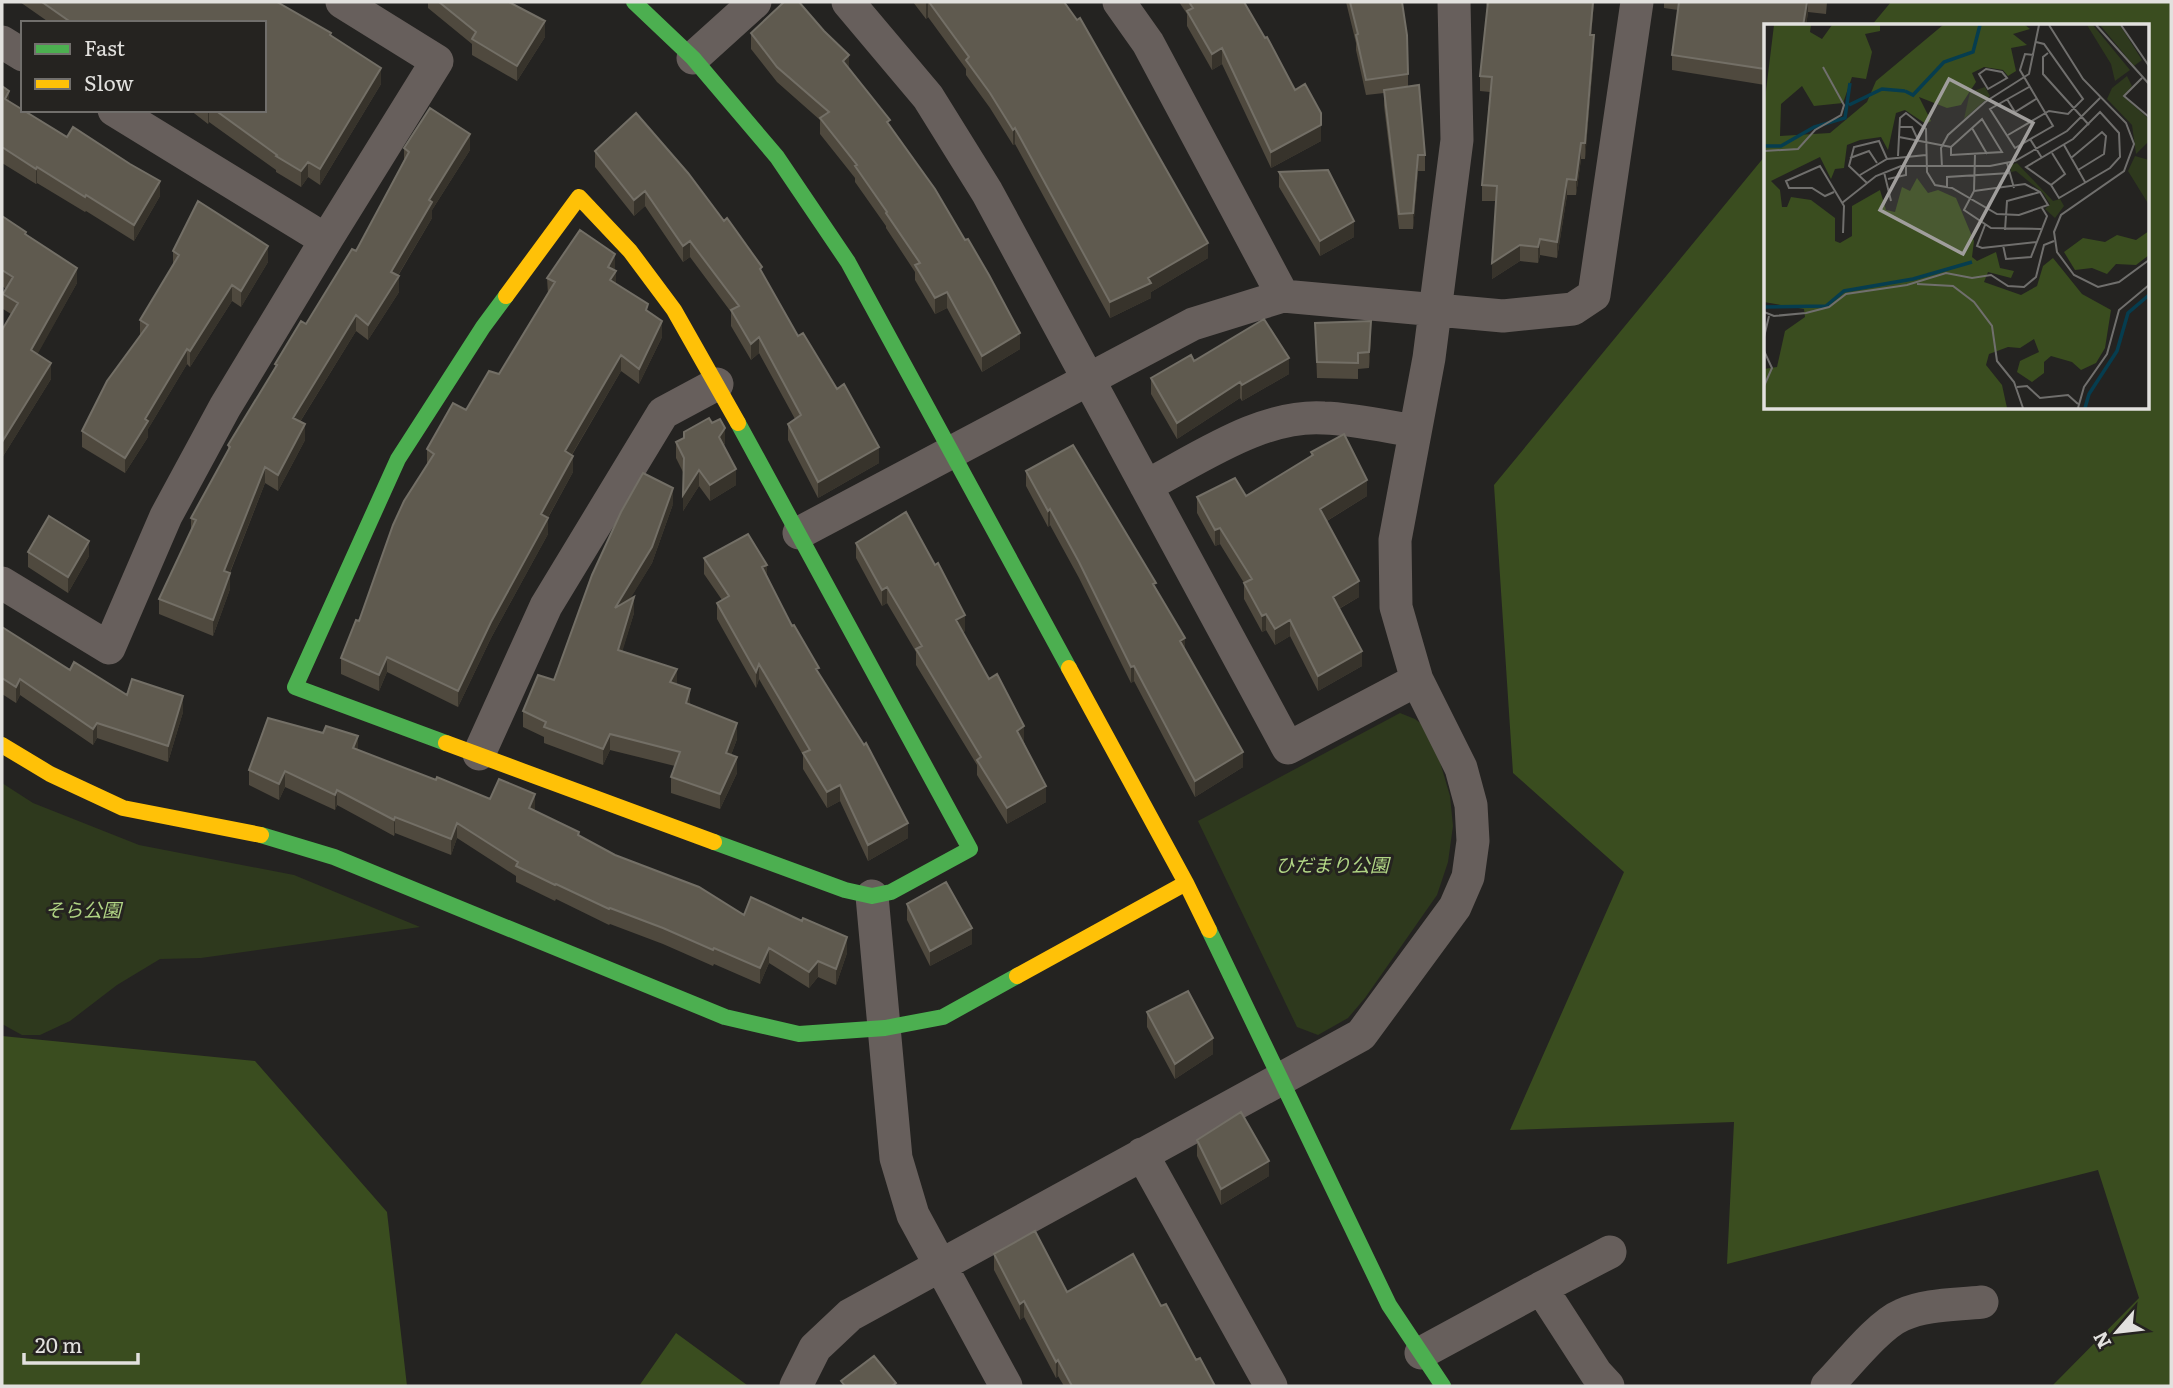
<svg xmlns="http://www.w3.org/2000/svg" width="2173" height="1388" font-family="Literata,'Noto Sans JP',serif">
  <rect width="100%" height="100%" fill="#242321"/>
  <!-- green -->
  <path fill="#2e391d" d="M1400,713L1415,719L1423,725L1440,762L1450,796L1453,826L1448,862L1437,895L1365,998L1348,1018L1318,1035L1297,1027L1198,821Z
    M2,783L33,803L139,845L294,875L420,927L201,958L160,959L117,985L70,1021L40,1035H22L2,1024Z"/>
  <!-- forest -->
  <path fill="#3a4d1f" d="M1891,2H2171V1386H2052L2139,1298L2098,1170L1727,1264L1734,1122L1510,1130L1624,872L1513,773L1494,485L1765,156V408H2147V26H1871Z
    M2,1036L255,1061L387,1212L407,1386H2Z
    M676,1333L747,1385V1386H639Z"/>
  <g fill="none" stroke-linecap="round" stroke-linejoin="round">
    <!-- street -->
    <path stroke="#675f5c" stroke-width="33" d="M848,2L928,97L987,192L1288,748L1417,680
      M1119,2L1148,43L1283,296
      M2,42L23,55
      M693,58L755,2
      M114,110L326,240
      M1146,486C1200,458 1262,414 1324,418C1354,419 1384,426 1414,431
      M799,533L1193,324L1283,296L1503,316L1573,309L1594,295L1637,2
      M2,583L109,648L166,516L225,407L326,240L437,61L342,2
      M479,754L546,606L663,413L717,384
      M872,896L896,1158L913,1215L1006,1386
      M1142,1154L1271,1386
      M1541,1288L1610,1252
      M1421,1353L1541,1288L1596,1373L1608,1386
      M796,1386L815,1348L850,1315L1361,1035L1455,907L1468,877L1473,841L1471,805L1461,768L1417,680L1396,607L1395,540L1429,358L1457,140L1454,2
      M1827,1386C1846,1367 1878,1325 1902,1315C1926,1304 1956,1305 1982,1302"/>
    <!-- fast -->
    <path stroke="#4caf50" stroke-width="16" d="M634,2L693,58L777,157L848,262L1069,668
      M446,743L295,687L398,459L483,327L506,296
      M261,835L334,857L725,1017L799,1034L885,1028L943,1017L1017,976
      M714,842L845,890L872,896L891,892L970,849L738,423
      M1209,930L1389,1305L1443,1386"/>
    <!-- slow -->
    <path stroke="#ffc107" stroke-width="16" d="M579,197L630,251L674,310L738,423
      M506,296L579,197
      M1069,668L1186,883L1209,930
      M446,743L714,842
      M2,745L50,774L123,808L261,835
      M1017,976L1186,883"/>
  </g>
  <!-- wall -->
  <path fill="#4f493e" d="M20,2H277L331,35L381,84L320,185L308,177L301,187L276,172V170L209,122L208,124L190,110H264V23H50Z
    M428,2H509L545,37L517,81L472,55V44L428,8Z
    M913,2H1064L1208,258L1151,292V298L1110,318L1015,144L1013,145L990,108L966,75V69L928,17L926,19Z
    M1179,2H1244L1321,141L1271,168L1222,64L1212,70L1187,26V14Z
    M1346,2H1402L1408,74V87L1425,155V171H1418L1413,229H1399L1384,106V93L1366,95L1356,50V43Z
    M1486,2H1594L1591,35L1594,51L1585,159H1581L1576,195H1567L1557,258L1540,255L1538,263L1520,261L1492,279L1496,201H1482V185L1490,92L1480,91V76L1487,7Z
    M1664,2H1827L1826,14L1808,12L1806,26H1765V85L1672,70V55L1678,10L1664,8Z
    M751,33L849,69L890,125L1020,349L982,372L947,308L935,314L915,280V272L886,228V226L855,182V178L820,134V120L777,82L751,49Z
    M2,86L9,102L160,196L134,241L86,211L85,212L37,183L36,184L2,163Z
    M404,148L470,150L432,210V218L398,276L399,292L368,340L356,331L300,422L305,440L278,491L265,483L230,573V589L213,636L159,614V599L191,532V518L228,450V445L275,368V364L306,324L356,251L404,160Z
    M595,151L762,272L798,336L879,463L818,498L788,440V424L795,419L759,353L751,360L731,326V312L690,257L683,262L645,206L634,216L595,167Z
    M1279,172L1354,237L1320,256L1279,187Z
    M2,216L26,235L77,283L37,354L51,379L2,458V330L11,314L3,309V294L6,289L2,286Z
    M173,251L268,262L241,307L232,301L190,367L187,364L148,429V437L125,473L82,447V431L140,335V320L173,266Z
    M614,270L616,284L648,311L662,337L639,384L621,371L572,455L573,472L548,518V534L491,638L458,707L387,672L379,691L341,674V658L359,621L427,465V449L466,410L499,374L548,294L547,278Z
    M1315,323L1371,337L1369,368L1358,369V379L1317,378Z
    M1194,361L1289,374L1242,401L1240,398L1177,439L1151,394V378Z
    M676,442L725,443L724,445L736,485L710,501L699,486L683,511L684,474L676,458Z
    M1311,452L1367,496L1327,521L1359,597L1339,609L1362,666L1318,691L1290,636L1275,645L1266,630L1262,632L1244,599V583L1220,544L1215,546L1197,513V497L1246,496L1311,456Z
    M1026,471L1156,589L1243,767L1195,797L1134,681L1131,683L1079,578L1050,525L1048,527L1026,486Z
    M673,504L652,563L629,600L634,613L622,651L677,684L690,705L737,739L731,755L737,773L720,809L671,793V777L675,766L610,750L603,765L544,743V737L523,727V711L554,680Z
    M856,543L965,631L963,632L1024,742L1046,802L1007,824L977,775V765L916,665V652L887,603L882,606L856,558Z
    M28,552L89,556L68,593L28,567Z
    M704,558L767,577L792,626L908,838L868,861L840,801L827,808L803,769V755L759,679L756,688L717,619V603L722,600L704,574Z
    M2,627L70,670L127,695L183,712L168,762L97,738L93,745L20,695L16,703L2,694Z
    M358,750L436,780L490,799L535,811L615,855L744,915L847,953L836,985L818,977L809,988L769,963L760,984L714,964L713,966L663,944L610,924L609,925L556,899L555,901L516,882V876L457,838L451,855L395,833L394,836L337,805L335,810L285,787L279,800L249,785V770Z
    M907,904L972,944L930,966L907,920Z
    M1147,1012L1213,1054L1175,1079L1147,1027Z
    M1197,1140L1269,1176L1221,1205L1197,1156Z
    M994,1254L1067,1292L1161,1306L1215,1386H1064L1058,1376L1056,1378L1024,1317L1020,1320L994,1270Z"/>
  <!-- shaded-wall -->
  <path fill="#37332b" d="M928,2V17L926,19V3Z
    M1593,2H1594L1590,51V35Z
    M1807,2H1808V12L1806,26H1803Z
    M545,21V37L517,81V66Z
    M1594,35V51L1585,159V143Z
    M1222,48V64L1212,70V54Z
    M849,55V71L843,61Z
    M381,68V84L320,185V169Z
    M9,91V107L5,99Z
    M208,110H209V122L208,124Z
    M1321,125V141L1271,168V152Z
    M1015,128V144L1013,145V130Z
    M470,134V150L432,210V218L391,287V272L429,200Z
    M1581,143V159L1576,195V180Z
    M1418,155V171L1413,229V213Z
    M308,162V177L301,187V171Z
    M37,167V183L36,184V169Z
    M1567,179V195L1557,258V242Z
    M160,181V196L134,241V225Z
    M645,191V206L634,216V200Z
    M1354,221V237L1320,256V241Z
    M1540,239V255L1538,263V247Z
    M690,241V257L683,262V246Z
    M1208,243V258L1151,292V298L1110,318V302L1148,278Z
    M1520,245V261L1492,279V263Z
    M268,246V262L241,307V291Z
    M615,254V270L608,267Z
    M77,268V283L31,366V350Z
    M616,271V287L610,280Z
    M399,276V292L368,340V325Z
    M232,285V301L190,367V351Z
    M947,292V308L935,314V298Z
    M356,315V331L293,433V418Z
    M662,321V337L639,384V369Z
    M1371,321V337L1369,368V352Z
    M1020,333V349L982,372V356Z
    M759,337V353L751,360V344Z
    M187,349V364L148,429V437L125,473V458L145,419Z
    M621,355V371L565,466V451Z
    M1289,358V374L1242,401V385Z
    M51,363V379L2,458V442Z
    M1240,382V398L1177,439V423Z
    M305,424V440L278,491V475Z
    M725,428V443L719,452V437Z
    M879,447V463L818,498V482Z
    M573,456V472L541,530V514Z
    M265,467V483L224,587V571Z
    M736,469V485L710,501V485Z
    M699,470V486L683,511V495Z
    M1367,480V496L1320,525V509Z
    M673,488V504L652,563L615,624V608Z
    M1050,509V525L1048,527V511Z
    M548,518V534L491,638L458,707V691L491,622Z
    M1220,528V544L1215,546V530Z
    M89,541V556L68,593V577Z
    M767,565V580L762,567Z
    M230,573V589L213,636V620Z
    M1359,581V597L1333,612V597Z
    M887,587V603L882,606V590Z
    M634,597V613L618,666V650Z
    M1266,614V630L1262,632V616Z
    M965,615V631L956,636V620Z
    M1290,620V636L1275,645V629Z
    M1185,638V654L1180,641Z
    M1362,651V666L1318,691V676Z
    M387,657V672L379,691V675Z
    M759,664V679L756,688V672Z
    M1134,666V681L1131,683V667Z
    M677,669V685L670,682Z
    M20,679V695L16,703V687Z
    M690,689V705L686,703Z
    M183,696V712L168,762V746Z
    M97,723V738L93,745V729Z
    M737,723V739L726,768V753Z
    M1024,726V742L1017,746V731Z
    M610,734V750L603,765V749Z
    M358,736V752L353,748Z
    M1243,752V767L1195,797V781Z
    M737,757V773L720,809V794Z
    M285,771V787L279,800V784Z
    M840,785V801L827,808V792Z
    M1046,786V802L1007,824V808Z
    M337,790V805L335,810V795Z
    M535,794V810L529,824V808Z
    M395,817V833L394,836V820Z
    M457,823V838L451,855V839Z
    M908,823V838L868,861V845Z
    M972,928V944L930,966V951Z
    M847,937V953L836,985V969Z
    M769,948V963L760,984V968Z
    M818,961V977L809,988V972Z
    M1213,1038V1054L1175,1079V1064Z
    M1269,1161V1176L1221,1205V1189Z
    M1024,1301V1317L1020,1320V1304Z
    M1058,1360V1376L1056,1378V1362Z"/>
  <!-- building -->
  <path fill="#5f5a4f" stroke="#736f66" stroke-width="2" d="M42,2H277L331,33L330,35L381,68L320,169L308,162L301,171L276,156L277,155L215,110H264V23H72Z
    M439,2H509L545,21L517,66L472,39L476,32Z
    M784,2H799L824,31L849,55L843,61L890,120L887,122L935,189L965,240L968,239L989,275L1020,333L982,356L947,292L935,298L915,265L920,263L886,213L887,212L855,166L857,165L820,118L829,112L777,67L751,33Z
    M929,2H1064L1077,20L1080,18L1208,243L1148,278L1151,283L1110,302L1015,128L1013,130L990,93L966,60L969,57Z
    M1189,2H1244L1265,38L1267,37L1295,90L1305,84L1321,113V125L1271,152L1222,48L1212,54L1187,11L1193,8Z
    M1350,2H1402L1407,35L1408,74L1366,80L1356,35L1358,34Z
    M1488,2H1593L1590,35H1594L1585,143H1581L1576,180L1567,179L1557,242L1540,239L1538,247L1520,245L1492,263L1497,186L1482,185L1492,77L1480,76Z
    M1679,2H1807L1803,26H1765V69L1672,55Z
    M1419,85L1425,155H1418L1413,213L1399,214L1384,90Z
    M2,86L9,91L5,99L23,110L67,137L73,127L130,164L160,181L134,225L86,195L85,197L37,167L36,169L2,147Z
    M430,108L470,134L429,200L432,202L391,272L399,276L368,325L356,315L293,418L305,424L278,475L265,467L224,571L230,573L213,620L159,599L196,520L191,518L230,447L228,445L277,365L275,364L301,321L306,324L352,249L356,251L409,152L404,148Z
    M636,113L688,173L724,221L727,218L762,267L760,269L798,336L803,333L837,389L844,384L879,447L818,482L788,424L801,415L759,337L751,344L731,310L739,306L690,241L683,246L645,191L634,200L595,151Z
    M1328,170L1354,221L1320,241L1279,172Z
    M198,201L268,246L241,291L232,285L190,351L187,349L145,419L148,421L125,458L82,431L107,381L148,325L140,320L179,255L173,251Z
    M2,216L26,232L25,234L77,268L31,350L51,363L2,442V330L18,303L3,294L13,277L2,270Z
    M580,230L615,254L608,267L616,271L610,280L648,304L646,310L662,321L639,369L621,355L565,451L573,456L541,514L548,518L491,622L458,691L387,657L379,675L341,658L356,620L359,621L393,525L404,501L434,454L427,449L453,403L466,410L489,371L499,374L555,282L547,278Z
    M1264,319L1289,358L1242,385L1240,382L1177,423L1151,378L1191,355L1194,361Z
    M1371,321L1369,352L1358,353V363L1317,362L1315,323Z
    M709,418L712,423L720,419L725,428L719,437L736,469L710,485L699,470L683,495L684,458L676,442L684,438V432Z
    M1344,434L1367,480L1320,509L1359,581L1333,597L1362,651L1318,676L1290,620L1275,629L1266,614L1262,616L1244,583L1252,579L1220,528L1215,530L1197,497L1235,478L1246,496L1313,455L1311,452Z
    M1073,445L1156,583L1153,584L1185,638L1180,641L1243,752L1195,781L1134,666L1131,667L1079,562L1050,509L1048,511L1026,471Z
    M643,473L673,488L652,547L615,608L634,597L618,650L677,669L670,682L690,689L686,703L737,723L726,753L737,757L720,794L671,777L680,752L610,734L603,749L544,727L546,722L523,711L538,675L554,680L592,575L621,512Z
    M906,512L935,565L938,563L965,615L956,620L989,679L997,674L1024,726L1017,731L1046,786L1007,808L977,760L981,757L916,649L922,646L887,587L882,590L856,543Z
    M49,516L89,541L68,577L28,552Z
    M748,534L767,565L762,567L792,626L794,625L819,668L816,669L864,745L866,743L908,823L868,845L840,785L827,792L803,753L810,750L759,664L756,672L717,603L729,596L704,558Z
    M2,627L70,670L74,662L127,695L132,679L183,696L168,746L97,723L93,729L20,679L16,687L2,678Z
    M268,718L323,733L326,726L358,736L353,748L436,780L437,777L490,799L499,779L535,794L529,808L579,832L578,835L615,855L699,887L744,915L751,897L802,921L803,918L847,937L836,969L818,961L809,972L769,948L760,968L714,948L713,950L663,928L610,908L609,909L556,884L555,885L516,866L518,862L457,823L451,839L395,817L394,820L337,790L335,795L285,771L279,784L249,770Z
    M946,882L972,928L930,951L907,904Z
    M1188,991L1213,1038L1175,1064L1147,1012Z
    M1241,1112L1269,1161L1221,1189L1197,1140Z
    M1035,1231L1067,1292L1133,1254L1161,1306L1166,1304L1196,1360L1200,1358L1215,1386H1072L1058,1360L1056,1362L1024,1301L1020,1304L994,1254Z
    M874,1356L896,1383L892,1386H845L841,1381Z"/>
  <g text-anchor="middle" stroke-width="6" stroke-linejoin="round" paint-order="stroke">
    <!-- park labels -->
    <g font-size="19" font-style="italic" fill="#b0d484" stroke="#252320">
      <text x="1332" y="872">ひだまり公園</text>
      <text x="83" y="917">そら公園</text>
    </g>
  </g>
  <!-- overview -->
  <g transform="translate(1764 24)">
    <rect width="385" height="385" fill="#242321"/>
    <path d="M323,1H329L366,46L351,57L347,40ZM336,1H356L378,36L370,42ZM363,52L368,62L359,72L385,95V117L372,130L368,101L343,75L348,64ZM221,63L226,72L200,95L206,68ZM371,132L385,136V181L364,147ZM253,139L289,177L296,175L300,182L291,194L281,185L286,180L279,169L252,147L247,148L246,141Z" fill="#2e391d"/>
    <path d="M10,1H47L46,8L58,15L68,1H116V7L101,10L108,28L102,55L88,53L79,79L50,82L38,62L17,80L16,112L66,109L103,78L112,57L179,1H261L266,5L249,10L263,21L247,24L252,47L244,52L239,46L220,43L208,49L212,58L197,81L183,84L155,73L167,97L162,100L141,86L132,89L124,126L117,113L96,116L83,121L80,144L71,145L67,155L56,133L7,157L16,166L18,183H23L27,173L47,176L71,194V217L76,219L88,212V182L116,166L122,186L131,188L138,163L146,167L153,154L164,169L174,166L192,174L210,217L208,233L213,237L232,228L236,244L250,247L247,254L224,248L220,258L257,271L273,262L279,242L289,234L318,270L347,286L341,324L332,339L317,346L308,338L287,332L280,338V349L268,358L253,348L256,337L275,328L270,315L256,324L244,323L225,330L222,341L238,361L243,384H0V345L13,343L21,307L41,293L40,285L0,278V83ZM385,207V231L372,241L352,240L343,250L328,244L311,246L300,228L319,214L341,218L353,211L372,216Z" fill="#3a4d1f"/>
    <path fill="none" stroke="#063d4f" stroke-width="3.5" d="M141,67L149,71L180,38L209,28L216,1M85,81L118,65L141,67M0,122H17L50,103L81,94L86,59M0,283L62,282L80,267L149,255L208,238M321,384L325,370L353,327L364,289L385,271"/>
    <path fill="none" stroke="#706f6d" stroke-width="2" d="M285,1L319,55L362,99L370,120L360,147L297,191L290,208L293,228L310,251L334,263L355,258L385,236M332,1L385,60M357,1L385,42M284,29L279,33V50L325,101M222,45L238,48L243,54L224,65L215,50ZM378,54L360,72L385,93M265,63L226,85L251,124L289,102L256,46L261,30L270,31M243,75L251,88L272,75M336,88L355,109L356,133L346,144L295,174L287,161L262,143L309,115ZM218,95L238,128L187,131V123ZM136,103H148L154,116M208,104L223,130M244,111L285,87L304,90L319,75L280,20L272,18M135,113L187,123M266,115L278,134M300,121L321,158M0,127L34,125L51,106L77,91L80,81L59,43M211,130L210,167L200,186L227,204L277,205M134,132L136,94L142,89L162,105L163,148L171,161L188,164L233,190L255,191L284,181L276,168L261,160L210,167M86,134L105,127L113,139M307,134L338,108L342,112L340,130L314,146M243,139L250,164M178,143L177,124L184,111L221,78L265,50L275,1M120,148L127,177M96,151L123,135L162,131M124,155L142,151V142M103,159L85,142L90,123L115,117L123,135M287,161L301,150L288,129M183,163V153L246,149M70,168L61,172L48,164H25L22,157L56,142L80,182L79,209M78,179L112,152L137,142H226L251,137L303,107L336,74M221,201L213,222L218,224L273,218M241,206L243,177L276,168M239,221L242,235L267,233L283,192L278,184M153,260L189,262L210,278L228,302L233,337L250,358L259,384M0,288L10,292L42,289L65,283L82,270L143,261L182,249L208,254L227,251L244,262L260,263L272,253L280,221L290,217M0,313L5,292M0,327L8,344L0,362M253,363L263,362L276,374L304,371L314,380M314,384L320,363L343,330L355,286L385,261"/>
    <path fill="#a09e9c" fill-opacity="0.15" stroke="#a09e9c" stroke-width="3.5" d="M185,55L269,99L199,230L116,186Z"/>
    <rect width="385" height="385" fill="none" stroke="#e2e1de" stroke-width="3.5"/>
  </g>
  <!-- border -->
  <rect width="2173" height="1388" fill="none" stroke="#e2e1de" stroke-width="7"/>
  <!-- legend -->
  <rect x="21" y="21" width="245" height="91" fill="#252320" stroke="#716f6c" stroke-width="2"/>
  <rect x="35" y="44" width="35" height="10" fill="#4caf50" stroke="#716f6c" stroke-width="2"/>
  <text x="84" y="56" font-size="21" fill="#e2e1de">Fast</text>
  <rect x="35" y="79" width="35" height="10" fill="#ffc107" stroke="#716f6c" stroke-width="2"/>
  <text x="84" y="91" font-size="21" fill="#e2e1de">Slow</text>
  <!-- north arrow -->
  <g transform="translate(2117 1332) rotate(242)" stroke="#252320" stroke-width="5" paint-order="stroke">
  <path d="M0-5L12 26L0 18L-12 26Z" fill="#e2e1de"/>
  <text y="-10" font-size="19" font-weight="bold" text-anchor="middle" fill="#e2e1de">N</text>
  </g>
  <!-- scale -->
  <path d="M24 1353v10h114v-10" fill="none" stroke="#e2e1de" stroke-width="3.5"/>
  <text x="35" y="1353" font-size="21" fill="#e2e1de" stroke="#252320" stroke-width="5" paint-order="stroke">20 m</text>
</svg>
